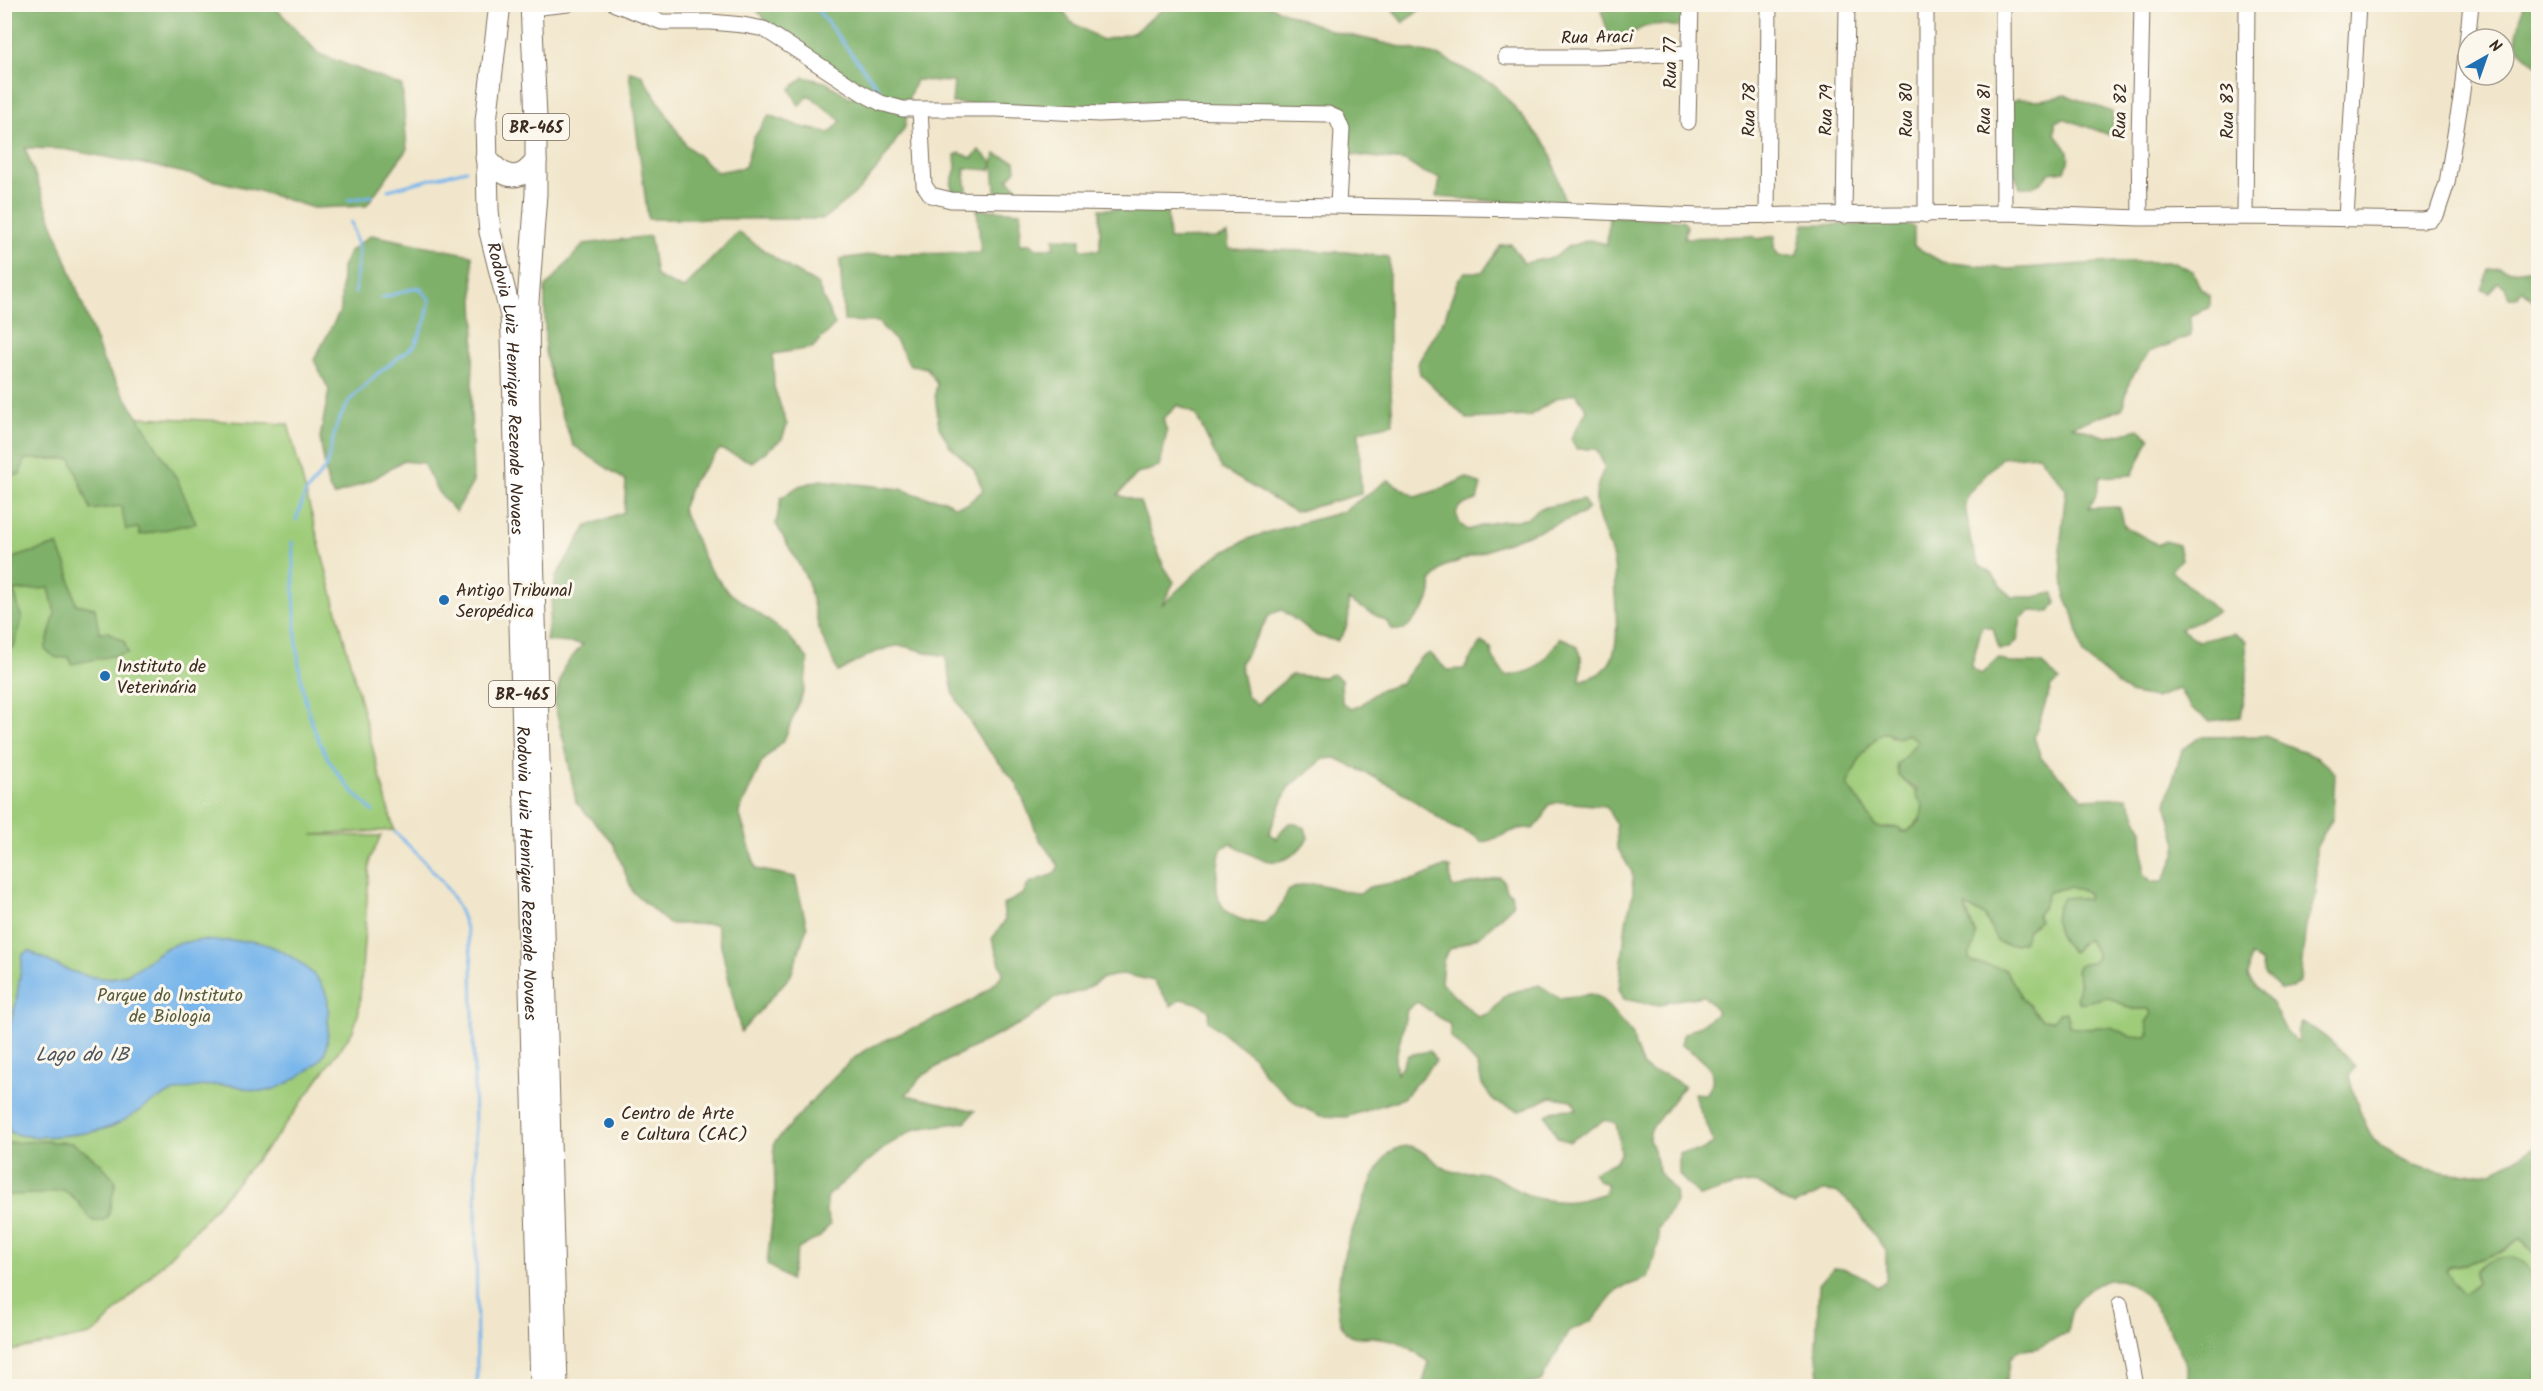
<svg xmlns="http://www.w3.org/2000/svg" width="2543" height="1391" font-family="Kalam,sans-serif">
  <rect width="100%" height="100%" fill="#fbf7ec"/>
  <filter id="ink" filterUnits="userSpaceOnUse"><feTurbulence type="fractalNoise" baseFrequency=".0167" numOctaves="2"/><feDisplacementMap in="SourceGraphic" scale="12" xChannelSelector="R" yChannelSelector="G"/><feConvolveMatrix kernelMatrix="1 2 1 2 8 2 1 2 1" color-interpolation-filters="sRGB"/></filter>
  <filter id="wash" filterUnits="userSpaceOnUse"><feTurbulence type="fractalNoise" baseFrequency=".008" numOctaves="4" result="noise"/><feDisplacementMap in="SourceGraphic" scale="24" xChannelSelector="R" yChannelSelector="G"/><feGaussianBlur stdDeviation="1.35" result="paint"/><feColorMatrix in="noise" values="0 0 0 0 0 0 0 0 0 0 0 0 0 0 0 0 0 1.4 0 .05"/><feComposite in="paint" operator="in"/></filter>
  <g filter="url(#wash)">
    <rect width="100%" height="100%" fill="#f1e6cb"/>
    <!-- green -->
    <path fill="#9ecc79" stroke="#6c7b4c" stroke-width="1.5" d="M142,417L288,424L394,830L312,835L381,836L370,859L359,1011L353,1031L278,1135L196,1229L99,1329L90,1335L5,1352L4,423Z
      M1882,733H1887L1892,737L1908,734L1918,741L1897,766C1895,789 1951,795 1907,832L1894,827L1878,829L1870,821L1861,803L1847,785C1856,765 1864,748 1882,733Z
      M2074,886L2089,895L2088,900L2078,898L2057,907C2054,925 2059,939 2071,952L2088,939L2097,953V958L2093,962L2082,963L2076,971L2079,976V987L2091,1001L2107,997L2133,1009H2150L2152,1013L2147,1038L2130,1036L2105,1027L2074,1028L2069,1026L2068,1017L2060,1013L2053,1020L2042,1019L2024,1000L2005,969L1974,963L1969,959V955L1976,935L1965,906L1984,915L1997,941C2005,946 2014,945 2023,942L2028,930L2036,924C2037,917 2044,899 2048,892Z
      M2521,1239C2524,1247 2532,1248 2536,1255L2538,1300C2537,1295 2534,1291 2532,1287C2531,1284 2532,1280 2531,1277C2523,1250 2502,1257 2482,1265L2475,1278L2476,1283L2465,1294L2460,1293L2446,1271L2449,1267L2469,1263L2500,1252Z"/>
    <!-- forest -->
    <path fill="#7eb069" stroke="#5c6d44" stroke-width="1.5" fill-rule="evenodd" d="M4,5H273L319,54L402,86L407,149L366,206L313,208L259,191L159,167L63,149L25,148L104,363L177,479L196,523L140,535L138,528L126,530L121,506L91,510L71,459H25L20,474L5,477Z
      M753,5H1060L1071,22L1102,40L1133,33L1168,5H1267L1332,31L1440,56L1496,86L1549,148L1566,206L1437,197L1440,178L1422,172L1405,161L1347,154L1338,112L1079,109L952,103L954,82L916,80L909,97L905,127L880,165L858,191L823,219H648L629,72L641,74L686,145L717,172L745,167L753,139L769,115L802,127L830,133L841,121L809,95L799,106L790,89L804,77L825,82L851,98L861,90L771,28Z
      M1389,5H1426L1403,23Z
      M1633,5L1667,8L1669,5H1689L1688,15L1678,27C1647,19 1637,30 1613,46L1601,11Z
      M2523,5H2538V67L2515,46Z
      M2066,95L2112,112L2115,137L2063,118L2055,122V134C2067,149 2073,152 2065,171L2049,173C2041,185 2035,188 2020,187L2006,155L2009,105L2017,99L2041,100Z
      M979,150L993,163L995,154L1015,161L1016,170L1008,179L1017,188L1018,199H996L993,165L990,170L964,168L967,190L961,195L953,193L951,184L956,168L955,155L960,153L972,158Z
      M977,209L1021,212L1020,244H1031L1035,248H1054V238L1081,239L1080,249L1100,250V209H1167L1169,239L1216,238L1227,234L1229,249L1345,252L1389,257V358L1393,424L1359,431L1361,494L1295,512L1222,469L1196,415L1178,405L1163,419L1167,432L1159,467L1137,474L1118,495L1140,502L1163,565L1174,582L1162,605L1211,559L1248,539L1265,533L1342,512L1388,480L1416,497L1444,488L1466,477L1481,485L1477,500L1460,506L1456,513L1460,524L1468,530L1494,522L1526,519L1538,509L1583,499L1588,508L1582,514L1443,567L1431,582C1434,604 1418,615 1404,630H1393L1386,621L1348,600C1350,616 1349,629 1337,641L1317,636L1282,610L1270,614L1240,664L1247,696L1257,704L1291,675L1323,677L1333,674L1341,680L1342,702L1351,709L1361,705L1378,691L1400,684L1420,658L1430,653L1447,670L1464,669L1481,642L1491,648L1493,658L1505,676C1539,673 1541,664 1560,638C1586,644 1582,660 1580,681C1586,679 1593,677 1598,674C1623,661 1616,616 1615,592C1614,582 1616,570 1613,560C1604,522 1584,507 1605,467L1596,449H1576L1571,438L1587,410L1576,393L1557,398L1529,416L1467,419L1420,374L1418,363L1445,317L1458,280L1465,272H1483L1501,245L1511,244L1524,263L1555,257L1567,247L1589,240L1607,244L1609,216L1682,220L1687,226L1684,238L1752,236L1758,239L1775,236L1774,248L1779,256H1797L1804,224L1865,225L1898,223L1914,226V246L1942,262L2008,269L2116,262H2174L2193,271L2200,288L2210,296V307L2190,316L2191,336L2149,352L2130,380L2122,409L2072,426L2107,437L2139,429L2150,438L2132,475L2100,477L2095,498L2088,508L2120,507L2124,526L2158,545L2165,541L2178,545L2181,559L2171,570L2218,612L2180,629L2199,641L2233,633L2246,641L2247,682L2241,717L2210,721L2191,708L2179,689L2155,698L2129,693L2083,655L2074,616L2065,596L2060,549L2066,489L2038,455L2001,458L1968,494L1965,504L1971,544L1980,566L1989,571L2011,597H2033L2054,593L2056,603L2050,612L2031,611L2021,618L2017,641L2009,648L1999,649L1993,628L1982,626L1971,668L1981,674L1999,658L2009,663H2041L2060,680L2051,687L2034,737L2041,758L2083,799L2127,797L2142,829L2144,874L2152,882H2163L2175,855L2177,844L2166,803L2182,750L2200,737L2265,736L2318,758L2335,773L2333,817L2316,848V894L2306,925L2300,981L2292,988L2281,990L2264,974L2261,962L2251,956L2248,977L2272,1004L2288,1035L2298,1042L2297,1032L2301,1022C2321,1031 2342,1050 2355,1067L2349,1076C2354,1095 2361,1119 2372,1136C2394,1168 2455,1179 2491,1171C2502,1168 2530,1151 2538,1143V1271L2536,1255L2521,1239L2500,1252L2469,1263L2449,1266L2446,1271L2460,1293L2465,1294L2476,1283L2475,1273C2483,1257 2520,1249 2529,1268C2533,1274 2530,1281 2532,1287C2534,1292 2537,1295 2538,1300V1386H2188C2191,1372 2182,1357 2176,1343C2161,1312 2130,1258 2090,1289C2072,1304 2071,1309 2067,1332L2038,1348L2017,1351L2010,1359L2005,1386H1820L1816,1348L1819,1284L1833,1268C1852,1269 1862,1275 1877,1287L1886,1282V1251L1853,1205L1836,1192L1823,1191L1794,1205C1781,1201 1774,1191 1761,1185C1748,1178 1715,1193 1700,1197L1679,1175V1153L1702,1151L1713,1144C1711,1125 1697,1112 1694,1093L1706,1094C1724,1072 1700,1056 1681,1045L1683,1035C1695,1027 1709,1022 1718,1012L1704,996L1669,1001L1659,1006L1624,999L1619,989L1626,923L1633,893L1632,872L1617,847L1616,825L1606,806L1560,802L1548,805L1544,816L1533,829C1515,825 1500,840 1482,842L1473,835L1452,827L1396,788L1336,758L1324,759L1288,788L1269,833L1277,839L1282,830L1289,823H1295L1305,828L1308,838C1285,874 1259,862 1231,843L1222,848C1218,857 1218,867 1217,877C1214,911 1232,920 1263,924L1276,914L1289,890C1322,875 1332,893 1361,893L1369,887L1416,879L1446,866L1450,868L1451,884L1454,888L1500,877L1503,880L1506,891L1511,893L1513,905L1480,936L1448,950L1443,961L1441,983L1478,1017L1490,1013L1507,994L1539,985L1559,998L1592,994L1602,999L1633,1035L1635,1046L1643,1067L1653,1073L1664,1074L1684,1086L1651,1129L1649,1139L1657,1161L1658,1172L1675,1191L1676,1202L1658,1229L1659,1241L1648,1278L1618,1289L1592,1321L1569,1331L1541,1381L1524,1386H1423C1422,1379 1428,1373 1428,1362C1407,1345 1401,1339 1372,1337C1364,1336 1358,1340 1350,1336C1328,1322 1341,1257 1350,1237C1357,1218 1375,1163 1391,1152C1418,1133 1430,1165 1451,1171C1461,1174 1473,1170 1483,1173C1502,1177 1517,1193 1536,1198C1565,1204 1576,1202 1603,1194L1608,1184L1598,1181L1593,1172L1615,1162L1621,1153L1616,1123L1605,1120L1569,1142L1557,1137L1546,1115L1556,1110L1577,1109L1572,1100L1551,1097L1520,1111L1495,1102L1482,1085L1478,1066L1450,1036V1025L1417,1002L1407,1010L1395,1061L1397,1074L1408,1055L1430,1051L1436,1061L1403,1098L1346,1117L1321,1116L1298,1105L1265,1075L1254,1057L1208,1021L1209,1011L1200,1004L1181,999L1171,1006L1154,981L1123,974L1103,978L1084,990L1054,999L1029,1019L948,1060L921,1077L906,1095L975,1111L965,1122L915,1129L888,1145L828,1195L826,1212L830,1224L820,1237L798,1249L790,1280L767,1264L775,1195L774,1143C799,1117 836,1069 864,1051C900,1029 982,1008 1003,973L992,939L1005,921L1003,905L1023,894L1029,883L1054,874L1059,866L1039,839L1017,784L982,742L954,695L945,655C930,655 918,649 903,646C887,643 853,664 838,672L820,632L807,579L776,524L781,498L799,486L821,480L901,489L924,497L945,500L954,506L967,504L983,490L974,469L950,446L939,427L935,394L937,384L927,368L910,365L898,344L878,322L844,321L840,259L876,254L981,253ZM1882,733H1887L1898,738L1908,734L1918,741L1897,765L1899,776L1917,790L1916,796L1923,805L1920,821L1907,832H1901L1899,827L1883,829L1874,825L1861,803L1847,785C1856,765 1864,747 1882,733ZM2068,887L2085,891L2089,895L2088,900L2074,897L2063,898C2048,916 2057,938 2072,952L2076,950L2078,945L2088,939L2097,953V958L2093,962L2082,963L2078,966L2076,971L2080,982L2076,997L2080,1003L2107,997L2133,1009H2150L2152,1014L2146,1022L2149,1033L2147,1037L2130,1036L2111,1027L2074,1028L2069,1026L2066,1012L2060,1013L2053,1020L2042,1019L2024,1000L2005,969L1974,963L1969,959V955C1984,932 1967,927 1965,906L1984,915L1997,941C2005,946 2014,945 2023,942L2028,930L2039,920L2037,915L2043,907L2048,892Z
      M738,232L791,269L817,284L835,325L812,348L773,354L774,387L787,425L782,439L752,462L720,449L693,481L682,509L707,565L727,591L787,634L808,659L804,690L784,740L762,762L739,812L756,869L795,877L807,927L791,975L741,1032L716,924H669L633,892L613,843L576,802L567,754L554,703L564,667L583,644L546,641L556,577L587,526L624,512L626,481L573,445L557,401L545,352V288L584,244L650,236L656,276L683,289Z
      M371,235L472,255L475,323L471,407L473,482L456,512L438,492L423,463L402,461L375,478L334,496L328,486L320,438L329,390L314,360L341,309L342,267L350,251Z
      M2498,267L2511,271L2538,268V304L2522,290L2517,298H2509L2505,287L2498,282L2490,293L2481,289L2489,270Z
      M57,545L67,566L76,604L95,608L99,632H108L124,641L128,653L72,664L69,657L57,658L45,650L55,613L49,588L14,591L22,619L14,647L5,650V570L15,557Z
      M42,1141L73,1143L100,1163L116,1181L108,1217L101,1221H93C78,1207 82,1200 62,1190L41,1194L5,1195V1143Z"/>
    <!-- water -->
    <path fill="#78b6eb" stroke="#5a7084" stroke-width="1.5" d="M204,940C219,942 234,940 249,941C276,943 320,970 327,997C329,1006 328,1016 328,1025C327,1048 328,1058 307,1071C297,1078 283,1087 271,1090C256,1094 245,1087 231,1085C215,1084 201,1086 186,1089C156,1095 142,1111 117,1124C98,1134 29,1142 10,1132L5,1117V1043L16,1003L23,954L29,951C56,966 98,988 129,973C143,966 154,954 168,947C179,942 192,941 204,940Z"/>
    <g fill="none" stroke-linecap="round" stroke-linejoin="round">
      <!-- stream -->
      <path stroke="#78b6eb" stroke-width="3" d="M813,4L882,93
        M388,190L466,170
        M348,200L372,196
        M351,222L359,250L355,293
        M296,520L305,494L326,467L337,424L349,401L377,374L415,345L426,319L430,300L419,287L381,298
        M292,542C297,621 289,707 339,775C349,789 362,800 373,812
        M395,832C422,859 454,887 465,925C469,936 470,950 472,962L476,1189L477,1386"/>
    </g>
  </g>
  <g filter="url(#ink)">
    <g fill="none" stroke-linecap="round" stroke-linejoin="round">
      <defs>
        <path id="minor" d="M615,4L662,22H711L743,25L764,29L862,93L881,103L903,109H997L1099,114L1173,111L1328,114L1337,118L1342,130L1338,205
          M1926,4V215
          M2003,4L2004,213
          M531,8L568,4
          M1506,57H1595L1689,53
          M920,109L924,185L931,195L951,200L1527,209L1700,216L2004,213L2140,218L2245,217L2423,220L2430,219L2437,213L2447,183L2462,92L2471,4
          M1688,122L1691,4
          M1767,216L1769,4
          M1844,216L1847,4
          M2245,217L2247,4
          M2140,218L2139,141L2142,4
          M2346,219L2358,4
          M2120,1304L2136,1386"/>
        <g id="highway">
          <path id="s1" d="M500,4L486,121L488,209L490,232L511,316L512,336L541,1386"/>
          <path d="M531,4L536,118V194L528,302L529,409L557,1386"/>
          <path d="M486,158C503,177 518,185 536,161"/>
        </g>
      </defs>
      <!-- minor casing -->
      <use href="#minor" stroke="#7b6c5b" stroke-width="17"/>
      <!-- highway casing -->
      <use href="#highway" stroke="#7b6c5b" stroke-width="23"/>
      <!-- minor -->
      <use href="#minor" stroke="#fff" stroke-width="15"/>
      <!-- highway -->
      <use href="#highway" stroke="#fff" stroke-width="21"/>
    </g>
  </g>
  <!-- markers -->
  <g fill="#1f6fb2" stroke="#fbf7ec" stroke-width="2">
    <circle cx="444" cy="600" r="6"/>
    <circle cx="105" cy="676" r="6"/>
    <circle cx="609" cy="1123" r="6"/>
  </g>
  <g text-anchor="middle" stroke-width="6" stroke-linejoin="round" paint-order="stroke">
    <!-- shield labels -->
    <g fill="#fbf7ec" stroke="#75685c" stroke-width="1.5">
      <rect x="503" y="114" width="66" height="26" rx="4.5"/>
      <rect x="489" y="681" width="66" height="26" rx="4.5"/>
    </g>
    <g font-size="16" font-weight="bold" fill="#3b2a1e">
      <text x="536" y="133">BR-465</text>
      <text x="522" y="700">BR-465</text>
    </g>
    <!-- street labels -->
    <g font-size="18" fill="#3b2a1e" stroke="#fbf7ec">
      <text transform="translate(1597 37) rotate(-1)" y="6">Rua Araci</text>
      <text transform="translate(1670 63) rotate(-90)" y="6">Rua 77</text>
      <text transform="translate(1984 109) rotate(-90)" y="6">Rua 81</text>
      <text transform="translate(1749 110) rotate(-89)" y="6">Rua 78</text>
      <text transform="translate(1826 110) rotate(-89)" y="6">Rua 79</text>
      <text transform="translate(1906 110) rotate(-90)" y="6">Rua 80</text>
      <text transform="translate(2120 111) rotate(-88)" y="6">Rua 82</text>
      <text transform="translate(2227 111) rotate(-90)" y="6">Rua 83</text>
      <text dy="6" stroke="none"><textPath href="#s1" startOffset="387">Rodovia Luiz Henrique Rezende Novaes</textPath></text>
      <text dy="6" stroke="none"><textPath href="#s1" startOffset="873">Rodovia Luiz Henrique Rezende Novaes</textPath></text>
    </g>
    <!-- poi labels -->
    <g font-size="18" fill="#3b2a1e" stroke="#fbf7ec" text-anchor="start">
      <text x="456" y="596">Antigo Tribunal<tspan x="456" dy="21">Seropédica</tspan></text>
      <text x="117" y="672">Instituto de<tspan x="117" dy="21">Veterinária</tspan></text>
      <text x="621" y="1119">Centro de Arte<tspan x="621" dy="21">e Cultura (CAC)</tspan></text>
    </g>
    <!-- park labels -->
    <g font-size="18" fill="#595b39" stroke="#fbf7ec">
      <text x="170" y="1001">Parque do Instituto<tspan x="170" dy="21">de Biologia</tspan></text>
    </g>
    <!-- water labels -->
    <g font-size="20" font-style="italic" fill="#4d545c" stroke="#fbf7ec">
      <text x="82" y="1061">Lago do IB</text>
    </g>
  </g>
  <!-- margin -->
  <rect width="2543" height="1391" fill="none" stroke="#fbf7ec" stroke-width="24"/>
  <!-- north arrow -->
  <g transform="translate(2486 57) rotate(40)"><circle r="28" fill="#fbf7ec" stroke="#aea59a" stroke-width="1.5"/>
  <path d="M0-4.5L10 22L0 15L-10 22Z" fill="#1f6fb2"/>
  <text y="-9" font-size="16" font-weight="bold" text-anchor="middle" fill="#3b2a1e">N</text>
  </g>
</svg>
